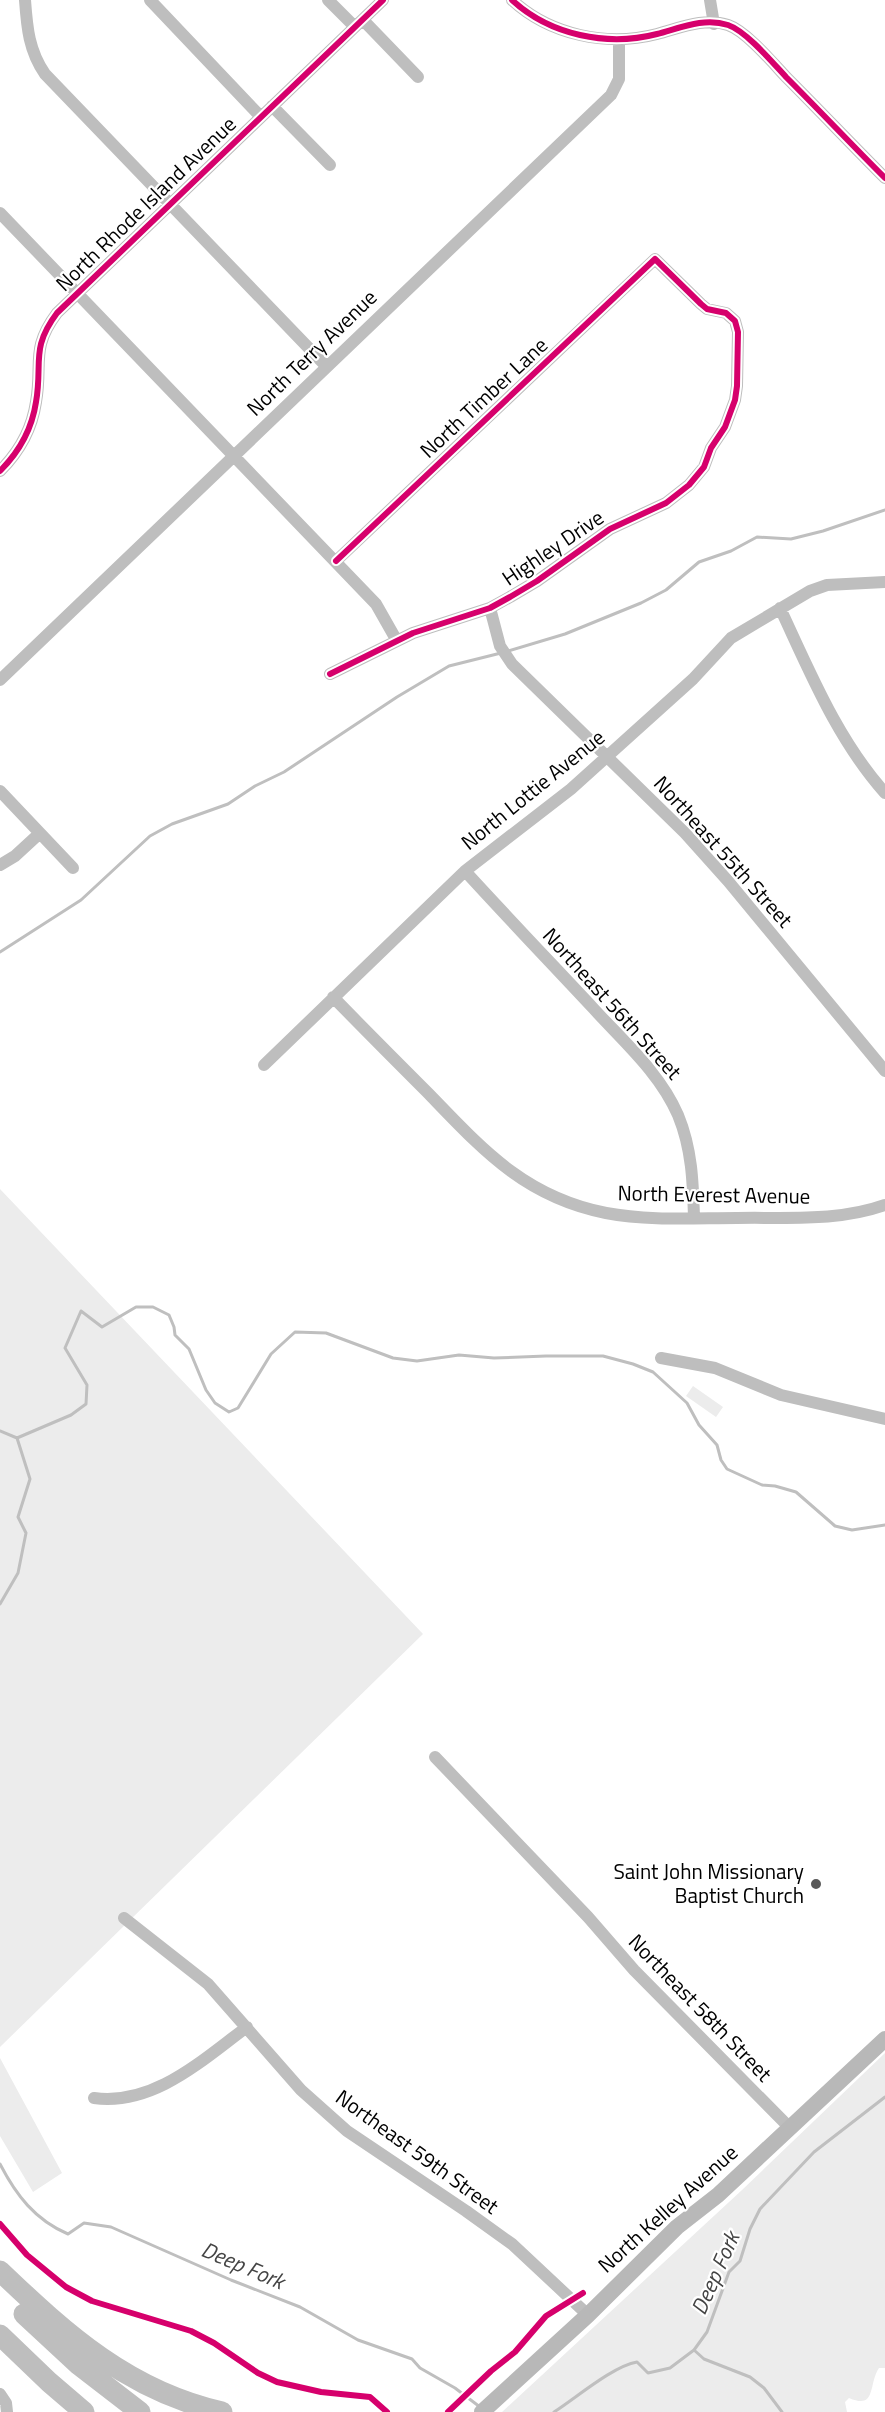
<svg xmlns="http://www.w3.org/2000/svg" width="885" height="2412" font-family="'Titillium Web',sans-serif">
  <rect width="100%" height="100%" fill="#fff"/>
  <!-- green -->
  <path fill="#ececec" d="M0,1189L423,1634L0,2047Z
    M693,1386L723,1407L716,1417L686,1396Z
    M885,2053V2368H879C868,2384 877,2410 849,2398L845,2402L847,2412H502L742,2190Z
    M0,2058L62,2173L33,2192L0,2136Z"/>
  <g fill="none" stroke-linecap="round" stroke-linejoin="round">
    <!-- stream -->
    <path stroke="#bfbfbf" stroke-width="3" d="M508,651L565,634L641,603L666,590L699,562L731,551L757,537L791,539L823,531L885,510
      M0,952L81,900L150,836L172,824L228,804L255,786L284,772L397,697L449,666L501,653
      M0,1431L17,1438
      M17,1438L71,1415L86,1404L87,1385L65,1348L81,1311L102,1327L136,1307H153L169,1315L174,1327L175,1335L189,1349L206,1390L215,1403L229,1412L238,1408L271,1354L295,1332L326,1333L393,1358L417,1361L459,1355L494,1358L546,1356H603L633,1364L653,1372L687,1403L699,1425L717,1445L721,1460L727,1469L762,1485L775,1486L796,1492L835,1526L852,1530L885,1525
      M0,1604L18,1573L26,1533L18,1517L30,1479L17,1438
      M0,2164C16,2195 35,2220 68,2234L84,2223L111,2227L231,2280L300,2307L358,2340L412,2359L420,2368L455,2388L480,2407
      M694,2350L704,2359L750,2377L764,2388L782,2412
      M554,2412C576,2398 613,2366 637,2362L648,2373L670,2368L694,2350L707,2332L729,2272L740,2261L750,2229L760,2209L814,2152L885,2097"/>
    <!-- street -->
    <path stroke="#bebebe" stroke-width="12" d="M25,0C27,28 29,51 45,74L327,367
      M150,0L261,117
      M328,0L354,26
      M512,0C550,35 607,47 657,34C680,28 704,17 728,25C746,31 773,63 786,77C819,110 852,145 885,178
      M710,0L714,24
      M363,20L418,77
      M272,106L330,165
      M0,213L376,604L397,641
      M0,471C19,452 32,429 36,402C43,363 30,349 57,313L383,0
      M490,608L500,646L512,664L685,833L728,881L885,1071
      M780,608C810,672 837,739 885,793
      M330,674L413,633L490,608L510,597L537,581L610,529L666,503L689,485L704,467L711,448L725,427L735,400L737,386L738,332L735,321L726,313L707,309L701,304L655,259L336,561
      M0,680L611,95L619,79V40
      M0,791L73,868
      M0,865L15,856L40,833
      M465,871C507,917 550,962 593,1008C623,1041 660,1073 678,1115C692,1149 693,1182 694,1218
      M333,997C365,1030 397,1062 429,1094C483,1150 525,1197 606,1213C648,1221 694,1218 737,1218C786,1217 838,1222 885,1205
      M264,1065L465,871L571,789L693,679L731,638L810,591L827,585L885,582
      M661,1358L715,1368L781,1395L885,1419
      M435,1757L588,1917L634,1970L790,2128
      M124,1918L208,1984L301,2090L347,2131L466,2211L512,2244L588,2315
      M94,2098C154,2106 202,2060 247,2027
      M0,2394L6,2403L7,2412"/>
    <!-- secondary -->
    <path stroke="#b8b8b8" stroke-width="16" d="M482,2412L588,2315L677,2227L718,2195L885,2039"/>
    <!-- highway -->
    <path stroke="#bebebe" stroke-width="21" d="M0,2271C67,2335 129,2391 222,2412
      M24,2314L79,2365L140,2412
      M0,2335L49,2382L84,2412"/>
    <defs>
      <path id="cycleway" d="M512,0C550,35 607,47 657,34C680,28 704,17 728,25C746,31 773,63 786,77C819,110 852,145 885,178
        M0,471C19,452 32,429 36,402C43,363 30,349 57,313L383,0
        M330,674L413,633L490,608L510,597L537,581L610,529L666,503L689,485L704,467L711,448L725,427L735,400L737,386L738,332L735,321L726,313L707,309L701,304L655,259L336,561
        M0,2224L27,2255L66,2287L92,2301L191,2331L214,2343L258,2373L277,2382L321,2392L370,2397L387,2412
        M448,2412L491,2371L515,2352L546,2316L583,2293"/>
    </defs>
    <!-- cycleway casing -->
    <use href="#cycleway" stroke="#fff" stroke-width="10"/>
    <!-- cycleway -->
    <use href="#cycleway" stroke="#d6006c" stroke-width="6"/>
  </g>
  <!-- markers -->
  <circle fill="#595959" stroke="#fff" stroke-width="2" cx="816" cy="1884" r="6"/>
  <g text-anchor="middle" stroke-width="4.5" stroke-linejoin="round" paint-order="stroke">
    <!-- street labels -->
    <g font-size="21" fill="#000" stroke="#fff">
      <text transform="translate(146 204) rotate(-44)" y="7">North Rhode Island Avenue</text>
      <text transform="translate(312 353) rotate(-44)" y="7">North Terry Avenue</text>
      <text transform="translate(484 398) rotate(-43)" y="7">North Timber Lane</text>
      <text transform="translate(553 548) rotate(-34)" y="7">Highley Drive</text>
      <text transform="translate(533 790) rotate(-39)" y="7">North Lottie Avenue</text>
      <text transform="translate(723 852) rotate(48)" y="7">Northeast 55th Street</text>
      <text transform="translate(612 1004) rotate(48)" y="7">Northeast 56th Street</text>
      <text transform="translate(714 1195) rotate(1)" y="7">North Everest Avenue</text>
      <text transform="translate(700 2008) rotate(46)" y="7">Northeast 58th Street</text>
      <text transform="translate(417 2152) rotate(36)" y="7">Northeast 59th Street</text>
      <text transform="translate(668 2209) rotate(-42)" y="7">North Kelley Avenue</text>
    </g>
    <!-- poi labels -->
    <g font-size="21" fill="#000" stroke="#fff" text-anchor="end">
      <text x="804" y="1879">Saint John Missionary<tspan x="804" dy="24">Baptist Church</tspan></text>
    </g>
    <!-- water labels -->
    <g font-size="22" font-style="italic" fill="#444" stroke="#fff">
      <text transform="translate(243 2265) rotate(23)" y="8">Deep Fork</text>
      <text transform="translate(715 2273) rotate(-66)" y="8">Deep Fork</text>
    </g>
  </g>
</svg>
